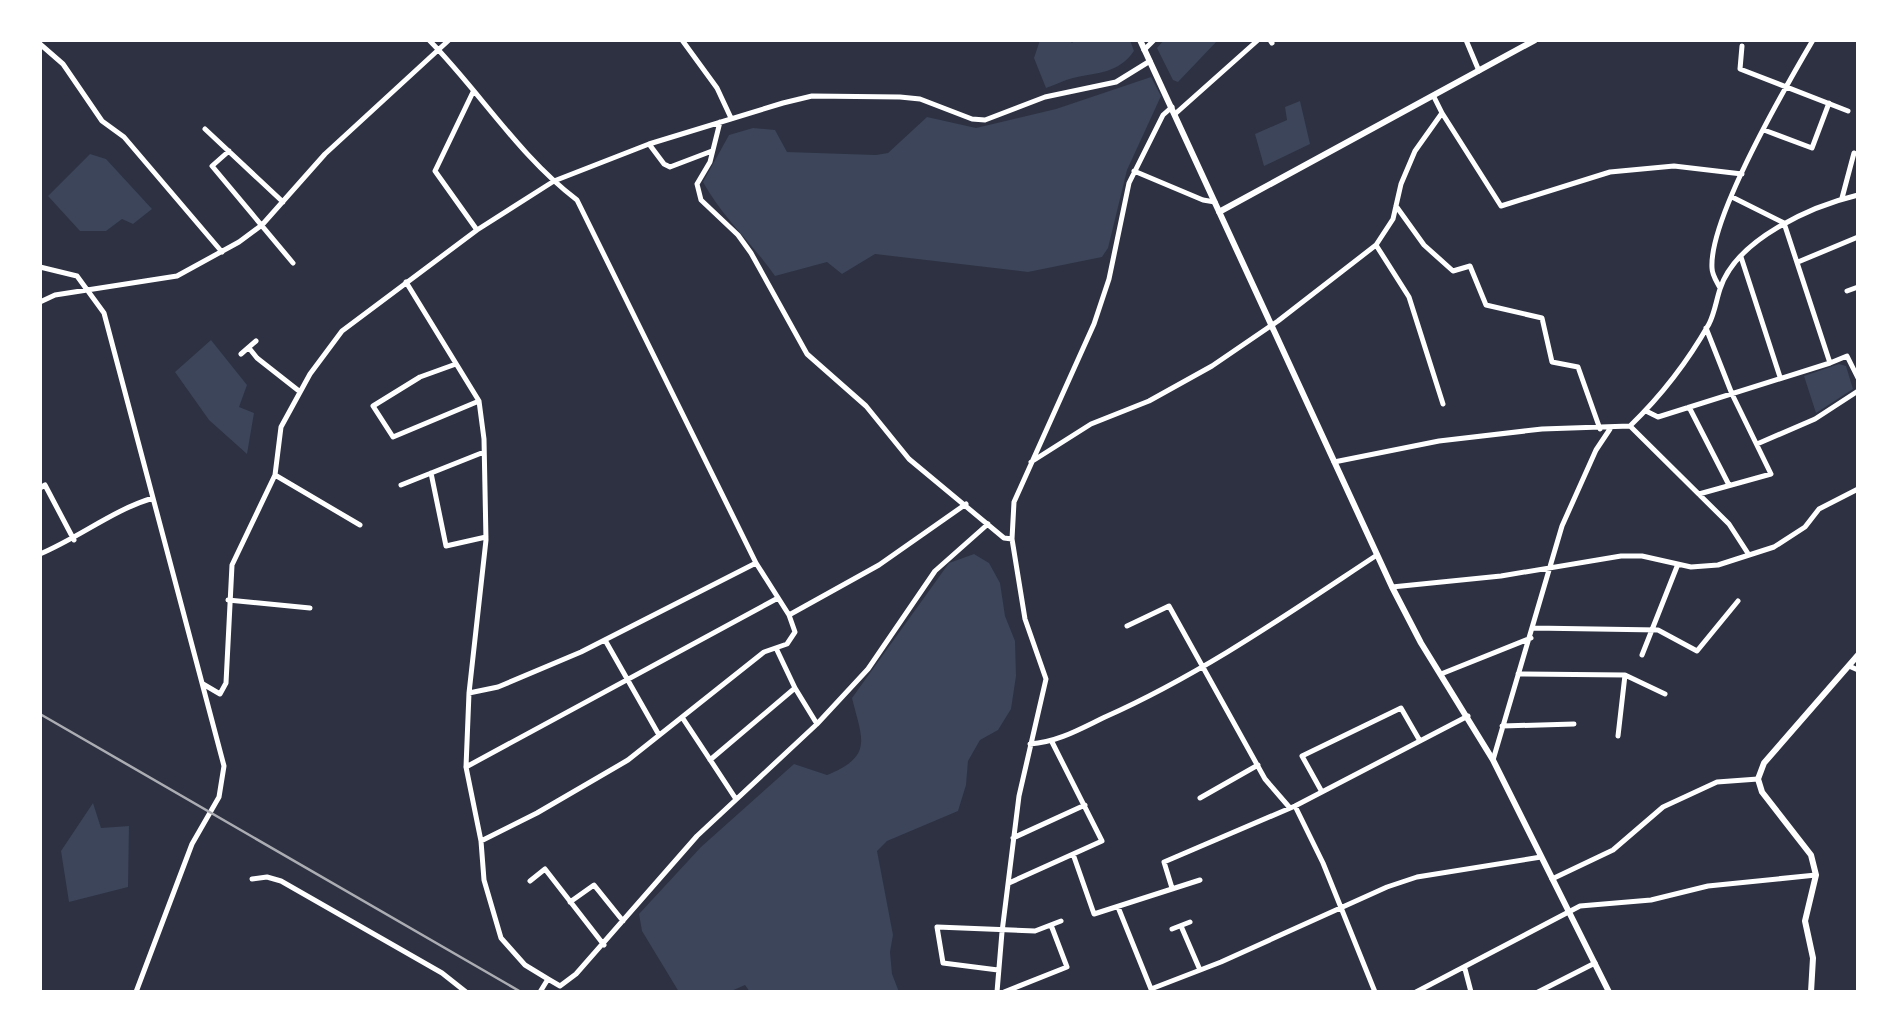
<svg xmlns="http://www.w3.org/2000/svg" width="1898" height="1032" font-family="Commissioner,sans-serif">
  <rect width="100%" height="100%" fill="#2d3142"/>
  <!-- green -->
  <path fill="#3c4559" d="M1040,40H1069L1072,43L1075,40H1130L1134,51C1118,74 1098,72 1073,78C1064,80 1055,85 1046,88L1034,58Z
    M1164,40H1218L1178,82L1173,80L1157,48Z
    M1151,77L1161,96L1127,170L1108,248L1102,257L1028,272L875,254L842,274L827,262L775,276C752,243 722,217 703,182L729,135L753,128L775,130L787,152L876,155L888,153L927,117L976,128L1056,109Z
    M1300,101L1310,144L1264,166L1255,134L1287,120L1285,107Z
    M90,154L106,159L152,209L133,224L122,219L106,231H80L48,196Z
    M211,340L247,385L239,407L254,413L247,454L209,420L175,372Z
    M1839,364L1846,366L1853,389L1816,413L1804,376Z
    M974,554L989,563L1000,583L1005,616L1015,641L1016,676L1011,709L998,730L980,740L968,761L966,785L958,811L887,841L877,851L893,935L890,952L892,974L899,992H750L745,985L729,992H679L642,931L639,914L701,847L794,764L827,775C874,756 862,739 852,698L949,563Z
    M93,803L101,828L129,826L128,887L69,902L61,851Z"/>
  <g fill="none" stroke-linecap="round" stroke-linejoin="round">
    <!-- minor -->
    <path stroke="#fff" stroke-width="5" d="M429,40C480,92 519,156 577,200L756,563L789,615L795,632L787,644L764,652L628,760L537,813L481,841
      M682,40L717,88L731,118
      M1270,40L1272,43
      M1466,40L1479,71
      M40,44L63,64L102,121L124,137L222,252
      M1742,46L1740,69L1848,111
      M1144,50L1154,40
      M473,92L435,171L477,230
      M1442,113L1501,206L1610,172L1674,166L1742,174
      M1175,114L1258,40
      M720,122L710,162L697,184L701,200L738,235L751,253L807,354L866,406L909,459L1004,538L1012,539
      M205,129L283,202
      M1764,130L1812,148L1829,103
      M649,144L664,164L670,167L712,151
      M229,151L212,166L293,263
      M1134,171L1203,200L1215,202
      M1842,198L1854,153
      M1396,206L1424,245L1453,271L1470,266L1486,305L1542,318L1552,362L1578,367L1600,429
      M1376,245L1409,297L1443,404
      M1741,257L1780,377
      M1798,262L1858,237
      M40,267L77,276L104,313L224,766L219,797L192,844L136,992
      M406,282L479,401L484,439L486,540L469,693L466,767L481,841L484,880L501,938L525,965L548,979
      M1720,288C1717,282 1712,275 1712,268C1709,219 1786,86 1813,40
      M1847,291L1858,287
      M40,302L55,295L177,276L239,242L262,225L325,154L449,40
      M249,348L257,358L299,391
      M241,354L256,341
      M1830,363L1847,356L1858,378
      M456,364L420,377L373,406L393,437L479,401
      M1689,407L1729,485
      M1646,411L1658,417L1830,363L1784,223L1732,197
      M1630,426L1729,524L1749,555
      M1757,444L1815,419L1858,391
      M1031,462L1091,424L1149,401L1212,366L1278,321L1376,245L1393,219L1401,184L1415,151L1442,113L1434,97
      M1334,462L1439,441L1542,429L1630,426C1660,397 1688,361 1709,324C1715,312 1716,301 1720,289C1736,239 1812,206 1858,195
      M431,473L446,546L486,537
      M275,475L360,525
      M401,485L484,452
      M40,488L45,485L74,540
      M1699,494L1771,474L1732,394L1706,328
      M40,554C80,537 113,510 153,498
      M1392,587L1501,576L1621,556H1642L1691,567L1718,565L1774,547L1805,527L1819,509L1858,489
      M228,600L310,608
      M789,615L879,565L966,504
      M1127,626L1169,606L1265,779L1290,808
      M1533,628L1658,630L1697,651L1738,601
      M605,640L659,735
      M776,648L795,688L817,724
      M1642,655L1678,564
      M1849,666L1858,670
      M1441,674L1531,638
      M1518,674L1625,675L1665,694
      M203,684L220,694L226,683L232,565L275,475L281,427L310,374L342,331L477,230L554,181L649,144L783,103L812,96L900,97L920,99L972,119L985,120L1045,97L1116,82L1150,61
      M469,693L498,687L581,652L756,563
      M682,717L736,799
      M1502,726L1574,724
      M1618,736L1625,675
      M1030,744C1058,742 1080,729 1105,717C1202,674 1289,613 1377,555
      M710,760L795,688
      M1493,760L1562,526L1596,450L1610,429
      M466,767L778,598
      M1322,792L1302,756L1401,708L1420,741
      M1200,798L1258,765
      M1295,806L1323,863L1375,992
      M1013,838L1085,805
      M1073,854L1094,914L1200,880
      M252,879L267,877L281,881L442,973L466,992
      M1552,879L1613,850L1663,807L1717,782L1758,779
      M530,881L545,869L604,945
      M1009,883L1102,841L1052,742
      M1172,888L1164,862L1295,806L1468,716
      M570,902L594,885L623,921
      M1118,907L1151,989
      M1181,926L1200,970
      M1172,929L1190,922
      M1465,969L1471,992
      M998,970L943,963L937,927L1035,931L1061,921
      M540,992L548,979L560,986L576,974L697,836L817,724L868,669L935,571L988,524
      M997,992L1002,932L1019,796L1046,679L1025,619L1012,539L1014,502L1094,324L1109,279L1129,183L1163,115L1172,107
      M1004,992L1067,967L1051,925
      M1152,992L1151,989L1221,962L1387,887L1417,877L1541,857
      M1416,992L1580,906L1651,900L1708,886L1816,875
      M1538,992L1595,963"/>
    <!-- tertiary -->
    <path stroke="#fff" stroke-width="6" d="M1140,40L1392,587L1421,643L1493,760L1609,992
      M1219,212L1535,40
      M1811,992L1813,958L1805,921L1816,875L1811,855L1762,792L1758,779L1764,763L1858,655"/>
    <!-- rail -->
    <path stroke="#abadb3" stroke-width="2.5" d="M40,714L521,992"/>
  </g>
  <!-- border -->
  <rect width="1898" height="1032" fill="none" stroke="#ffffff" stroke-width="84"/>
</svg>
